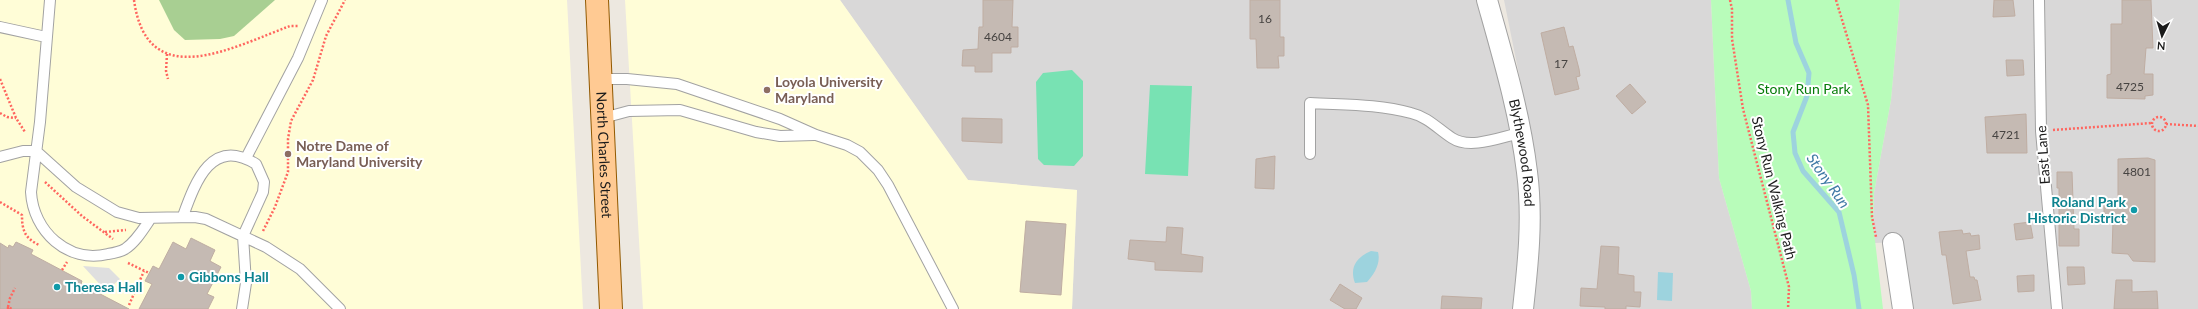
<svg xmlns="http://www.w3.org/2000/svg" width="2198" height="309" font-family="Lato,sans-serif">
  <rect width="100%" height="100%" fill="#ede8e0"/>
  <!-- residential -->
  <path fill="#d9d8d8" d="M840,0H1476L1506,107L1517,170L1520,215L1519,257L1512,309H1072L1077,190L968,180Z
    M1504,0H1711L1719,178L1751,291L1752,309H1532L1539,245L1538,183L1534,149Z
    M1900,0H2198V309H1912L1900,242L1875,243L1873,223L1874,193L1891,100Z"/>
  <!-- education -->
  <path fill="#fffdd7" d="M0,0H567L583,309H0Z
    M625,0H840L968,180L1077,190L1072,309H643Z"/>
  <!-- forest -->
  <path fill="#a8cf92" d="M159,0H275L234,36L220,39L185,40L174,30Z"/>
  <!-- park -->
  <path fill="#b8fcba" d="M1711,0H1900L1891,100L1874,193L1873,223L1883,309H1752L1751,291L1719,178Z"/>
  <!-- pitch -->
  <path fill="#78e2b3" d="M1072,70L1083,81V156L1074,166L1044,165L1038,159L1036,82L1043,73Z
    M1150,85L1192,86L1188,176L1145,174Z"/>
  <!-- parking -->
  <path fill="#dfdfdf" d="M83,266L109,268L120,279L106,291Z"/>
  <!-- water -->
  <path fill="#9dd3de" d="M1371,251L1378,252C1381,264 1374,274 1367,282L1355,283C1349,267 1357,257 1371,251Z
    M1658,272L1673,273L1672,301L1657,300Z"/>
  <g fill="none" stroke-linecap="round" stroke-linejoin="round">
    <!-- stream -->
    <path stroke="#9dd3de" stroke-width="5" d="M1788,0L1796,43L1809,73L1807,96L1793,132L1795,153L1803,171L1839,212L1854,275L1859,309"/>
  </g>
  <!-- building -->
  <path fill="#c5bab3" stroke="#bfada2" d="M983,0H1013L1012,27H1018V47H1011V53H992V72H975V66H962L963,50L978,49L979,27H983Z
    M1250,0H1280V37H1284V56H1278L1279,68H1257L1256,39H1250Z
    M1994,0H2013L2015,16L1993,17Z
    M2122,0H2151L2153,48H2146L2144,74H2153V95L2145,96V99L2107,98V75L2111,74V24H2122Z
    M1564,27L1569,47L1573,46L1579,69L1580,76L1576,77L1579,89L1555,95L1541,33Z
    M2006,60H2023L2024,75L2007,76Z
    M1630,84L1646,102L1632,114L1616,96Z
    M2026,114L2027,153H1987L1985,117Z
    M962,118L1002,119V143L962,141Z
    M1275,156L1274,189L1255,188L1256,159Z
    M2148,158L2155,160V262L2133,261L2128,254L2112,253L2113,221L2104,222V201L2118,200V159Z
    M2057,172H2072L2074,229H2079V246H2059V188H2057Z
    M1026,221L1066,224L1061,295L1020,292Z
    M2030,222L2033,238L2016,240L2014,224Z
    M1167,227L1183,228L1181,254L1203,257L1202,272L1155,270V262L1128,259L1130,240L1166,242Z
    M1962,230L1963,234L1970,233L1971,236L1979,235L1980,249L1966,251L1970,277H1974L1975,280H1977L1981,300L1953,304L1946,255H1942L1939,232Z
    M191,238L215,250L210,261L221,267L207,294L214,297L208,309H139L152,284L145,281L153,266L159,269L173,242L186,249Z
    M16,242L33,250L31,254L82,281L81,284L129,309H0V243L8,248L9,245L13,247Z
    M1601,246L1619,247L1618,274L1634,276V292H1641L1640,307L1626,306V309H1605V307L1580,306L1581,288L1597,289Z
    M2067,267H2084L2085,284L2068,285Z
    M2034,275V291L2018,292L2017,276Z
    M2116,280H2132V292L2157,291L2158,309H2114Z
    M1340,284L1362,298L1356,309H1345L1330,300Z
    M1442,296L1482,298L1481,309H1441Z"/>
  <g fill="none" stroke-linecap="round" stroke-linejoin="round">
    <defs>
      <path id="service" d="M50,0L40,122L31,192C33,231 68,264 108,254C114,253 120,252 125,249C136,242 144,228 151,218
        M2039,0L2041,131L2057,309
        M0,27L46,37
        M601,79H627L677,84L780,119L816,135L847,145L860,152L878,170L888,185L953,309
        M603,118L629,111L680,110L756,132L780,136L814,135
        M1310,154V103C1344,105 1378,104 1411,113C1428,117 1438,129 1452,138C1470,150 1501,137 1520,133
        M0,157L23,151H36L76,187L117,212L139,218L195,217L206,219L266,247L300,269L340,309
        M246,158L298,58L322,0
        M183,216C196,180 212,137 256,164L264,182L263,192L243,236L246,283L242,309"/>
      <g id="minor">
        <path id="s1" d="M1487,0C1503,57 1520,114 1527,172C1533,218 1528,264 1523,309"/>
        <path d="M1893,243L1903,309"/>
      </g>
      <g id="primary">
        <path id="s2" d="M597,0L611,309"/>
      </g>
    </defs>
    <!-- service casing -->
    <use href="#service" stroke="#a2a2a2" stroke-width="12"/>
    <!-- minor casing -->
    <use href="#minor" stroke="#a2a2a2" stroke-width="22"/>
    <!-- primary casing -->
    <use href="#primary" stroke="#925900" stroke-width="24"/>
    <!-- path -->
    <path stroke="#ff665f" stroke-width="2.5" stroke-dasharray="2 2" stroke-linecap="butt" d="M134,0C147,95 233,47 290,26H299
      M1730,0L1732,9V39L1743,109L1789,287L1788,309
      M1836,0L1868,105L1872,217L1876,237
      M167,54L166,71L168,79
      M0,79L16,118L25,132
      M0,113L7,117L16,118
      M2152 124a7 7 0 1 1 14 0a7 7 0 1 1-14 0Z
      M2166,124L2198,126
      M2053,130L2152,123
      M45,182L82,216L113,239
      M0,202L22,215C22,231 25,238 39,245
      M263,231L275,207L288,172V139L291,121L313,80L326,36L345,0
      M105,232L126,230
      M128,263L149,273
      M62,270L67,262
      M129,305L144,271
      M8,307L10,298L15,288
      M8,309V307L12,309"/>
    <!-- service -->
    <use href="#service" stroke="#fff" stroke-width="10"/>
    <!-- minor -->
    <use href="#minor" stroke="#fff" stroke-width="20"/>
    <!-- primary -->
    <use href="#primary" stroke="#ffca93" stroke-width="22"/>
  </g>
  <!-- markers -->
  <g fill="#8d6e63" stroke="#fff" stroke-width="1.5">
    <circle cx="767" cy="90" r="4"/>
    <circle cx="288" cy="154" r="4"/>
  </g>
  <g fill="#0f9aa8" stroke="#fff" stroke-width="1.5">
    <circle cx="2134" cy="210" r="4"/>
    <circle cx="181" cy="277" r="4"/>
    <circle cx="57" cy="287" r="4"/>
  </g>
  <g text-anchor="middle" stroke-width="4" stroke-linejoin="round" paint-order="stroke">
    <!-- number labels -->
    <g font-size="12" fill="#464341">
      <text x="1265" y="23">16</text>
      <text x="998" y="41">4604</text>
      <text x="1561" y="68">17</text>
      <text x="2130" y="91">4725</text>
      <text x="2006" y="139">4721</text>
      <text x="2137" y="176">4801</text>
    </g>
    <!-- education labels -->
    <g font-size="14" font-weight="bold" fill="#785e54" stroke="#fff" text-anchor="start">
      <text x="775" y="87">Loyola University<tspan x="775" dy="16">Maryland</tspan></text>
      <text x="296" y="151">Notre Dame of<tspan x="296" dy="16">Maryland University</tspan></text>
    </g>
    <!-- park labels -->
    <g font-size="14" fill="#067c09" stroke="#fff">
      <text x="1804" y="94">Stony Run Park</text>
    </g>
    <!-- street labels -->
    <g font-size="14" fill="#1b1b1b" stroke="#fff">
      <text dy="5" stroke="none"><textPath href="#s1" startOffset="157">Blythewood Road</textPath></text>
      <text dy="5" stroke="none"><textPath href="#s2" startOffset="155">North Charles Street</textPath></text>
      <text transform="translate(2043 155) rotate(-94)" y="5">East Lane</text>
      <text transform="translate(1774 188) rotate(76)" y="5">Stony Run Walking Path</text>
    </g>
    <!-- culture labels -->
    <g font-size="14" font-weight="bold" fill="#0d838f" stroke="#fff" text-anchor="start">
      <text x="2126" y="207" text-anchor="end">Roland Park<tspan x="2126" dy="16">Historic District</tspan></text>
      <text x="189" y="282">Gibbons Hall</text>
      <text x="65" y="292">Theresa Hall</text>
    </g>
    <!-- water labels -->
    <g font-size="15" font-style="italic" fill="#417aa6" stroke="#fff">
      <text transform="translate(1828 181) rotate(55)" y="5">Stony Run</text>
    </g>
  </g>
  <!-- north arrow -->
  <g transform="translate(2162 36) rotate(185)" stroke="#ffffff" stroke-width="3" paint-order="stroke">
  <path d="M0-3L7 15L0 10L-7 15Z" fill="#1b1b1b"/>
  <text y="-6" font-size="11" font-weight="bold" text-anchor="middle" fill="#1b1b1b">N</text>
  </g>
</svg>
